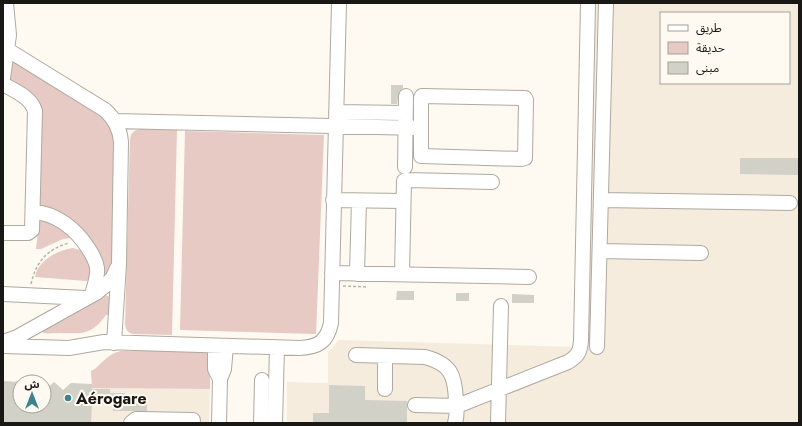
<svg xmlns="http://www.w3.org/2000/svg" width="802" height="426" font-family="Jost,'Noto Sans Arabic',sans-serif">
  <rect width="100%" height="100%" fill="#fefaf1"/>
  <!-- built -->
  <path fill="#f5ecdd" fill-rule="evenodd" d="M583,3H799V423H287V382L328,383V352L339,340L574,347ZM661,13H789V83H661Z
    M3,379L5,381L15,382L16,380H22L23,381L37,382H20V406H44V389L45,390L54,382L63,390L71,383L92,388L210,389L209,423H3Z"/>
  <!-- green -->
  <path fill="#e6cac3" d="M3,52L105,118L110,126L114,136L112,263L107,274H106L104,273L102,267L39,207L40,105L37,99L3,78Z
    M139,129H177L172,335L133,334C127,332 126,330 125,324L130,139C131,133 133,131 139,129Z
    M185,131L324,135L316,334L180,330Z
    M41,221C51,221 66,230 71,238L63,239L41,249H36L39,223Z
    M73,248L83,251L92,262L89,280L86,281L35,277C38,260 58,250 73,248Z
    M104,295C115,296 110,308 108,315H106C92,334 84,334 62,333C55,333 49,334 43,333V331Z
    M121,351H210V389L92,388L91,371C95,369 96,368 99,365C105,359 113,352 121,351Z"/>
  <!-- building -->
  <path fill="#d1d1c8" d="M391,85H403V88L399,92L397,104H391Z
    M740,158H798V175L740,174Z
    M397,291H414V300H396Z
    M456,293H469V301H456Z
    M512,294L534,295V303H512Z
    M3,381L20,382V406H44V391L54,382L63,390L71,383L92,384V389H110V393H125V399H147V411H113V404H92L91,423H3Z
    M329,385L365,386V400L407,401V423H313V413H329Z"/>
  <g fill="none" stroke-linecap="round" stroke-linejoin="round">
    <defs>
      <path id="minor" d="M3,47L105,110C115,119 120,129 121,142L119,264L114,343
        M3,78L9,35L6,3
        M3,84C15,91 31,97 35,111L32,230L28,233H3
        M422,96L525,98L526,100L525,158L522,159L421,156V98Z
        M336,112L405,113
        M115,121L421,128
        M405,167L406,96
        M333,200L403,201
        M601,200L790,203
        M33,212C56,213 76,229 88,248C92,254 96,260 97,268C98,277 94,286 92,295
        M600,251L701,253
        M332,273L529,277
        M357,274L359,201
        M402,274L404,181L407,180L492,182
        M3,294L86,298
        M3,342L17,337L96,293L108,283L113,277L117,268
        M3,346L69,348L104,342L300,348C318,347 327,342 331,323L339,3
        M215,346V369L220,379
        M597,347L606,3
        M356,355L425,357C451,364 455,375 456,401C457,408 457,416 455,423
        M385,389V356
        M415,405L457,406L568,362C578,356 580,352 581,341L588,3
        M131,423L136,419H140L193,420
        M219,423L220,379L224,369L226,346
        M261,423L262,380
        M275,423L277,348
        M498,423L501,306"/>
    </defs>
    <!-- minor casing -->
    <use href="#minor" stroke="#aea9a1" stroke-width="16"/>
    <!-- path -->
    <path stroke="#b8b5ae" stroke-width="1.5" stroke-dasharray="3 2" stroke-linecap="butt" d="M31,284C36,262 47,249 69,243
      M343,286L368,287"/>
    <!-- minor -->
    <use href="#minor" stroke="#fff" stroke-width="14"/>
  </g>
  <!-- markers -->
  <circle fill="#3c838c" stroke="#fefaf1" stroke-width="1.5" cx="68" cy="398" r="4"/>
  <g text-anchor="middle" stroke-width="4" stroke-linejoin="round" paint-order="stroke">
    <!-- poi labels -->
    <g font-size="16" font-weight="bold" fill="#1a1815" stroke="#fefaf1" text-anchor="start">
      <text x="76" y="404">Aérogare</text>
    </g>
  </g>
  <!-- border -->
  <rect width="802" height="426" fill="none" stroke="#1a1815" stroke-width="8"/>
  <!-- legend -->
  <rect x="660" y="12" width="130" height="72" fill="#fefaf1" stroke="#a3a099"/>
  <rect x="668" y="25" width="20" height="6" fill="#ffffff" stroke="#a3a099"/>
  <text x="696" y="32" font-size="12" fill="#1a1815">طريق</text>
  <rect x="668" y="42" width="20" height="12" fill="#e6cac3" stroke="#a3a099"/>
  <text x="696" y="52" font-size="12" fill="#1a1815">حديقة</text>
  <rect x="668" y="62" width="20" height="12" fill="#d1d1c8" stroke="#a3a099"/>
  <text x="696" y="72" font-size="12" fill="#1a1815">مبنى</text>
  <!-- north arrow -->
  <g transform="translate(32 394)"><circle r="19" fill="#fefaf1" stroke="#a3a099"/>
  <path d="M0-3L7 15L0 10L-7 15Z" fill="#3c838c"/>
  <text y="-6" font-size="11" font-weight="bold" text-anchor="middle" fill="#1a1815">ش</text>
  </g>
</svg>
